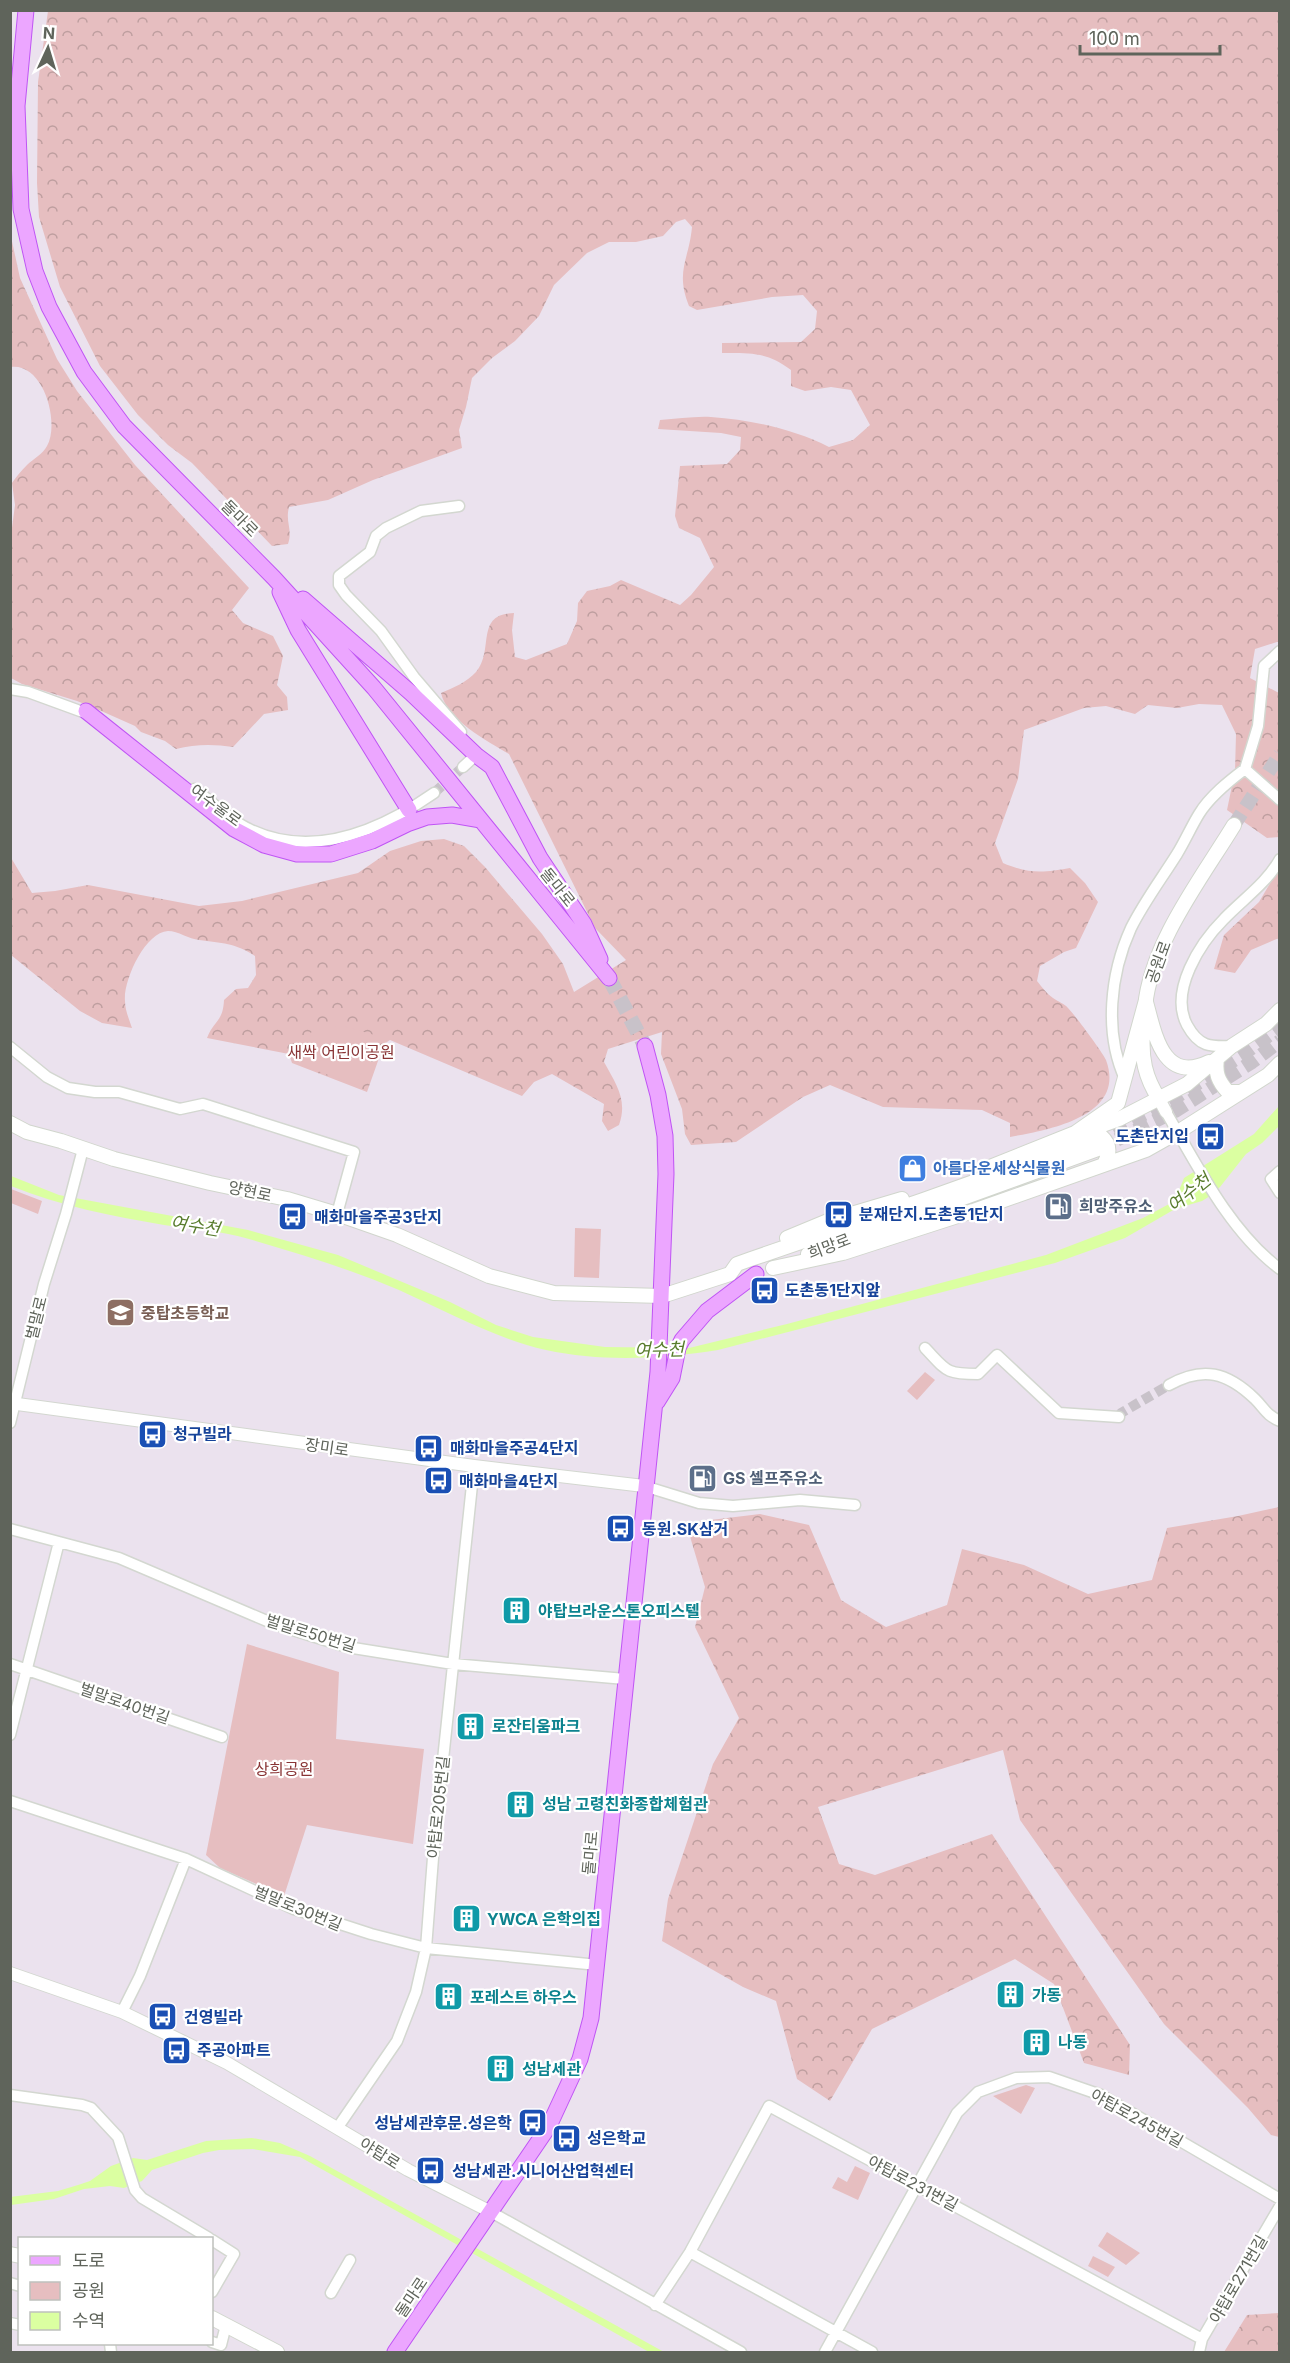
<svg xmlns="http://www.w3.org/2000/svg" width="1290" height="2363" font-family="Inter,'Noto Sans KR',sans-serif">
  <defs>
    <pattern id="forest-crowns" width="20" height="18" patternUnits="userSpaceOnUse" patternTransform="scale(1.5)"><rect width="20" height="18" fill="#e6bec0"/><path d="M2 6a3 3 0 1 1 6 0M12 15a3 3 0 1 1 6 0" fill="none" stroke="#be9e9f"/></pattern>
  </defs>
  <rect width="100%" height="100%" fill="#ebe2ee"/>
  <!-- forest -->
  <path fill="url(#forest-crowns)" d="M48,11H1279L1280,641L1255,649L1250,678L1279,693V837L1267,838L1227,810L1235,771L1236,734L1222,705L1199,704L1177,708L1148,705L1135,714L1106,706L1084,708L1024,730L1018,779L995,843L1003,863C1029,874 1043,873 1070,868L1085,883L1098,902L1076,948L1064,952L1040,966L1037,981C1042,987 1047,994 1053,998C1058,1002 1064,1003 1068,1008C1075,1015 1103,1053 1106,1060C1127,1117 1047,1130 1010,1137V1123L982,1110L883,1107L830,1085L803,1097L736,1142L691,1145L685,1134L682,1109L661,1054L662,1032L608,1049L604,1062C616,1084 628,1100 619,1125L608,1131L602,1121L604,1104L552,1074L534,1082L522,1096L390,1040L384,1044L367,1092L292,1063L289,1054L207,1038C214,1020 223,1022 224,1000L236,989L248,988L256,975L255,956C236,943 221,943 199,940C189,939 178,931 168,931C145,932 123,981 125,1001C125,1010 129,1019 132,1028L102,1023L80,1011L11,955L10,856L32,893L55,891L88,885L199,906L242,901L358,873L390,851L421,841L444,839L464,846L485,867L542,934L563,964L574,992L626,960L595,928L509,754C487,741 447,720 441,693C453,688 467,682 476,672C495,650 474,614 514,613L512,630L515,657L526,660L567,644L577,621L578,603L587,591L610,586L621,580L680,605L691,595L714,567L700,538L679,528L675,516L680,466L727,464L740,450L741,437L721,433L658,429L660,420C677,419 695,416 711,417C752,420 793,429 829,447L853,440L870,425L851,390L831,387L805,391L791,386V370C767,352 751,353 722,353V343L801,342L815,329L817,311L803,295L772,297L697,310L689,306C675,271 689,260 692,227L685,219L676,222L663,236L636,242H609L587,253L554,285L539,316L515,341L492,358L472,378L466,407L459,430L462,448L373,480L328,500L289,507C285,523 293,529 288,544L272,546L192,463L168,445L138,415L100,366L60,287L39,217L37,183L38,82Z
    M10,232L20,278L57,359L77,391L135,465L249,588L232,610L243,623L273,636L283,656L277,685L287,697L288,710L264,714L233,747C214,744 195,744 176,749L165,741L141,732L135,726L99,710L77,701L22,684L11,678L10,543L15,505L12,483C16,477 21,471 27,465C33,459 43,454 47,446C60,423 44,363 11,367Z
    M1279,868V938L1251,950L1235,973L1214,969L1224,935L1259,902Z
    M1279,1507V2137L1271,2135L1248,2108L1164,2024L1020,1820L1003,1750L818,1807L839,1864L875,1875L992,1834L1130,2045L1129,2075L1084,2063L1054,1984L1015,1959L872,2029L830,2101L797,2079L776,2001L743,1987L662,1941L668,1899L713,1764L739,1718L695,1627L705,1587L686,1523L760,1514L809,1525L841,1600L886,1627L947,1605L962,1549L1024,1565L1088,1594L1152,1580L1167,1528L1238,1516Z
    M1279,2313V2352H1224L1247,2315Z"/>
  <!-- park -->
  <path fill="#e6bec0" d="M343,1026L378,1036L356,1085L301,1065L312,1030Z
    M11,1189L42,1201L38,1214L11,1203Z
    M575,1228L601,1229L599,1278L574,1277Z
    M925,1372L935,1380L917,1400L907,1391Z
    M247,1644L339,1672L336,1739L424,1749L413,1844L307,1825L284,1896L220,1868L206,1855Z
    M1026,2085L1035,2088L1021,2114L993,2096Z
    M855,2166L870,2173L858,2200L832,2188L838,2177L847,2182Z
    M1107,2232L1140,2253L1126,2265L1098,2246Z
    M1093,2256L1115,2267L1108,2277L1088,2266Z"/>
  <!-- water -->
  <path fill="#dbffa1" d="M1279,1106V1126L1262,1143L1246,1154L1220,1187L1210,1196L1202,1201L1175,1209L1125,1238L1055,1263L718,1350C662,1359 601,1362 546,1350C494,1338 448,1312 399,1290C350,1269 300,1254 249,1239C222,1231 192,1229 164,1225C112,1216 60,1206 11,1186V1176L59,1195L248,1230L338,1255L450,1302L496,1325L533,1337L605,1347L689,1348L787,1324L1046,1255L1143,1218L1171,1203L1176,1198L1184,1178L1254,1134Z
    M252,2138L280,2143L310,2156L664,2352H649L300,2157L253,2149L219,2150L203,2153L152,2170L142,2181L124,2188L110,2186L84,2189L54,2199L11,2205L10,2197L58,2191L78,2185L90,2181L111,2166L133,2158L147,2160L206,2141Z"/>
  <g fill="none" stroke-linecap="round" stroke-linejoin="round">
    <!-- minor-tunnel -->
    <path stroke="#c8c2c9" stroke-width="10" stroke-dasharray="10 5" stroke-linecap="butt" d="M434,793L463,767
      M1119,1417L1121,1413L1169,1385"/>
    <!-- secondary-tunnel -->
    <path stroke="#c8c2c9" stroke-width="14" stroke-dasharray="14 7" stroke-linecap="butt" d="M1234,825L1280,754
      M1094,1139L1170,1101L1245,1053L1280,1027
      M1098,1149L1175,1111L1252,1062L1280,1041"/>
    <!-- primary-tunnel -->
    <path stroke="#c8c2c9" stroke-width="15" stroke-dasharray="15 8" stroke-linecap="butt" d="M609,978L645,1046"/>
    <defs>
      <path id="minor" d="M459,506L421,511L386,528L376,536L370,552L339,576V585L346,595L381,631L414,677L461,732
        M10,689L28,692L91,715
        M463,767L476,755L473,750
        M1245,769L1258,726L1264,666L1280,651
        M194,789C212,801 229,820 249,829C313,860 381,830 434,793
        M1232,1046C1210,1047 1199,1047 1187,1025C1169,991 1200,943 1224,919C1242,900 1267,883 1280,859
        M10,1047L47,1077L68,1088L95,1092H119L180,1109L203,1104L354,1152L337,1214
        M1125,1079C1104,1033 1110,974 1131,928C1144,902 1162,878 1177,854C1185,841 1191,827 1199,814C1210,796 1229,781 1245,769L1280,800
        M1166,1112C1197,1165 1230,1232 1280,1269
        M1280,1171L1271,1179L1280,1193
        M925,1348C947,1371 945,1374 978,1374L997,1355L1059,1413L1119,1417
        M1169,1385C1203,1366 1227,1372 1255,1399C1265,1409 1266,1415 1280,1421
        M10,1423L44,1284L66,1214L83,1149
        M644,1486L699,1503L733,1506L800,1500L855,1505
        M10,1529L119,1558L274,1624L347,1647L453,1664L625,1679
        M10,1664L222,1737
        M10,1735L59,1542
        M10,1801L186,1859L294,1909L371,1934L426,1948L598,1965
        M122,2012L140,1976L186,1859
        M10,2095L82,2105L91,2108L118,2137L135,2190L142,2198L209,2238
        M338,2127L397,2041L416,1992L426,1948L434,1845L474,1466
        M491,2212L741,2352
        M212,2240L234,2254L212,2292
        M690,2252L872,2352
        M10,2283L20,2286
        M331,2293L350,2260
        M655,2305L690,2252L769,2106L1202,2339
        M10,2323L20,2325
        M212,2342L221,2345L226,2325
        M110,2344L111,2352
        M825,2352L957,2113L978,2092L1016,2078L1049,2077L1101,2095L1280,2199
        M1199,2352L1202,2339L1280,2206"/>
      <path id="tertiary" d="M1159,1099L1166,1112
        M10,1403L474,1466L644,1486
        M10,1973L122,2012L227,2063L408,2170L491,2212"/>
      <path id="secondary" d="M1146,1002C1155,1035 1163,1084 1209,1062
        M1145,1007C1151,943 1201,879 1234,825
        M1143,1032C1141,1058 1145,1077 1159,1099
        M1217,1059C1215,1073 1218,1081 1228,1092H1241
        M10,1123L27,1132L61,1141L114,1159L210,1183L287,1199L337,1214L397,1235L489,1276L554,1293L662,1296L730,1274L737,1264L751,1259L923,1200L1094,1139
        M1090,1129C1106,1137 1114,1147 1104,1164
        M1089,1130L1119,1119L1187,1084L1232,1046L1266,1024L1280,1010
        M985,1169L1075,1133L1118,1103L1146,1000
        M787,1238L828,1221L902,1199
        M808,1254L1098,1149
        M773,1268L843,1253L973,1211L1146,1150L1178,1132L1268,1075L1280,1063
        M10,2254L20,2256
        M212,2318L277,2352"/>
      <path id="primary" d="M26,10L17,106L21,209L35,271L49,307L84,372L124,426L274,578L374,688L609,978
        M280,592L298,630L409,810
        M303,599L411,693L476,755L492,767L540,858L584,924L600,959
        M86,711L234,829L264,845L297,854H331L372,841L407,824L427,817L452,815L481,820
        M657,1402L672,1378L678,1348L682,1340L707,1311L756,1274
        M395,2352L549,2126L580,2059L591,2018L658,1372L666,1174L665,1136L658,1095L645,1046"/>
    </defs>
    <!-- minor casing -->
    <use href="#minor" stroke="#d3d7d0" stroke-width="13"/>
    <!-- tertiary casing -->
    <use href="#tertiary" stroke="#d3d7d0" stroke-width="14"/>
    <!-- secondary casing -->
    <use href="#secondary" stroke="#d1d6cd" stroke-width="16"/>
    <!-- primary casing -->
    <use href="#primary" stroke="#bf55f4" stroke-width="17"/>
    <!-- minor -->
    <use href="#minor" stroke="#fff" stroke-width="10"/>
    <!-- tertiary -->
    <use href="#tertiary" stroke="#fff" stroke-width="12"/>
    <!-- secondary -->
    <use href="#secondary" stroke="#fff" stroke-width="14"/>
    <!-- primary -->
    <use href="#primary" stroke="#eca6ff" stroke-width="15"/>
  </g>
  <!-- icons -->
  <defs>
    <symbol id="bus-square" viewBox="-11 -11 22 22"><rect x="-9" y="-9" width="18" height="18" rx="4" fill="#1a4fb4" stroke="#fff"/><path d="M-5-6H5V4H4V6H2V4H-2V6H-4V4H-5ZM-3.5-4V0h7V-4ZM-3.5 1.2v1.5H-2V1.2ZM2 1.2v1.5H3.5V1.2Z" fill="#fff"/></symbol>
    <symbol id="shop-square" viewBox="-11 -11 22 22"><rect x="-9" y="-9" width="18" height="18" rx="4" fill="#3f7fe0" stroke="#fff"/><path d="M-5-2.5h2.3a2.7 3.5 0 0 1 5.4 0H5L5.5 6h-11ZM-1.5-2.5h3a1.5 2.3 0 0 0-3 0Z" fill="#fff"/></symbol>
    <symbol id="fuel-square" viewBox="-11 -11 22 22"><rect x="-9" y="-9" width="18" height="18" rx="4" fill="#5c6f8a" stroke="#fff"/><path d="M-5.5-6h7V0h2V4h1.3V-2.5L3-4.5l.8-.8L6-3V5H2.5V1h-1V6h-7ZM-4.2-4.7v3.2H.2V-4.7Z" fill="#fff"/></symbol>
    <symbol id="school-square" viewBox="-11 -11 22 22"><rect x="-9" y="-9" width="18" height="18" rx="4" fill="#8d6e63" stroke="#fff"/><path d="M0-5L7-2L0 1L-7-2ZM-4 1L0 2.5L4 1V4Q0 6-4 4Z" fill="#fff"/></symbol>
    <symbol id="building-square" viewBox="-11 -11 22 22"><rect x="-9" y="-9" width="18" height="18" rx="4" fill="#0f9aa8" stroke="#fff"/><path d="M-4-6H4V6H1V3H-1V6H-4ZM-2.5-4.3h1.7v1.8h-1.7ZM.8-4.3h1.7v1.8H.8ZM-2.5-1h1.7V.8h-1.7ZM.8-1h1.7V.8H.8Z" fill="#fff"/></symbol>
  </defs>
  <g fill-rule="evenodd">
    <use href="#bus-square" x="1194" y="1120" width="33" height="33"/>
    <use href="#shop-square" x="896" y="1152" width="33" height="33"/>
    <use href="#fuel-square" x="1042" y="1190" width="33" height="33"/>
    <use href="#bus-square" x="822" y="1198" width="33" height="33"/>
    <use href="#bus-square" x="276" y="1200" width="33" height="33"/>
    <use href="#bus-square" x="748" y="1274" width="33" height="33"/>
    <use href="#school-square" x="104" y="1296" width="33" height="33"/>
    <use href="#bus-square" x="136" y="1418" width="33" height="33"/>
    <use href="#bus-square" x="412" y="1432" width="33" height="33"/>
    <use href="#fuel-square" x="686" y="1462" width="33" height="33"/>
    <use href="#bus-square" x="422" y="1464" width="33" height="33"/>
    <use href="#bus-square" x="604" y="1512" width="33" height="33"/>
    <use href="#building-square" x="500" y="1594" width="33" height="33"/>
    <use href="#building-square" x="454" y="1710" width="33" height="33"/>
    <use href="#building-square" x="504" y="1788" width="33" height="33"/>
    <use href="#building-square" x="450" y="1902" width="33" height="33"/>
    <use href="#building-square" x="994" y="1978" width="33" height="33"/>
    <use href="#building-square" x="432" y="1980" width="33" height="33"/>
    <use href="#bus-square" x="146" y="2000" width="33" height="33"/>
    <use href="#building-square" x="1020" y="2026" width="33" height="33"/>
    <use href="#bus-square" x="160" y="2034" width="33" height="33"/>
    <use href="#building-square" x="484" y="2052" width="33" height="33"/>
    <use href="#bus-square" x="516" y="2106" width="33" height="33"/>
    <use href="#bus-square" x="550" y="2122" width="33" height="33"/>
    <use href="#bus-square" x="414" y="2154" width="33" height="33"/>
  </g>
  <g text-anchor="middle" stroke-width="4.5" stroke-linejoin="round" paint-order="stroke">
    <!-- street labels -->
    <g font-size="16" fill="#5f645b" stroke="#fff">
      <text transform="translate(240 518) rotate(45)" y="6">돌마로</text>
      <text transform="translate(216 805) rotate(36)" y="6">여수울로</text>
      <text transform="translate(558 887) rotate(51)" y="6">돌마로</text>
      <text transform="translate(1158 962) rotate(-70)" y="6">공원로</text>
      <text transform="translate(250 1191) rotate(12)" y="6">양현로</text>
      <text transform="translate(829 1246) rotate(-21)" y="6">희망로</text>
      <text transform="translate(36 1318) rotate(-76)" y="6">벌말로</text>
      <text transform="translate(327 1447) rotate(8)" y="6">장미로</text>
      <text transform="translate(311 1633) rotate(17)" y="6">벌말로50번길</text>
      <text transform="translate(125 1703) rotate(19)" y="6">벌말로40번길</text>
      <text transform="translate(438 1807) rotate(-84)" y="6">야탑로205번길</text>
      <text transform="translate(590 1853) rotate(-85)" y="6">돌마로</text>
      <text transform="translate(298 1908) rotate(22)" y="6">벌말로30번길</text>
      <text transform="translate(1137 2118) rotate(29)" y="6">야탑로245번길</text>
      <text transform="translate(380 2153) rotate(32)" y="6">야탑로</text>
      <text transform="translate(913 2183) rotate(28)" y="6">야탑로231번길</text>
      <text transform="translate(1238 2279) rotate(-60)" y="6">야탑로271번길</text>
      <text transform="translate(411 2297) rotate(-56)" y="6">돌마로</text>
    </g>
    <!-- park labels -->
    <g font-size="16" fill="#893435" stroke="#fff">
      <text x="341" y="1058">새싹 어린이공원</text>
      <text x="284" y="1775">상희공원</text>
    </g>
    <!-- transit labels -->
    <g font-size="16" font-weight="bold" fill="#164399" stroke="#fff" text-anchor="start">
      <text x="1189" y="1142" text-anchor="end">도촌단지입</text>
      <text x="859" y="1220">분재단지.도촌동1단지</text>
      <text x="314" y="1223">매화마을주공3단지</text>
      <text x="785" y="1296">도촌동1단지앞</text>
      <text x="173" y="1440">청구빌라</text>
      <text x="450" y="1454">매화마을주공4단지</text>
      <text x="459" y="1487">매화마을4단지</text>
      <text x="642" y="1535">동원.SK삼거</text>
      <text x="184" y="2023">건영빌라</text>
      <text x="197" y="2056">주공아파트</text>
      <text x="512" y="2129" text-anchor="end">성남세관후문.성은학</text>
      <text x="587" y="2144">성은학교</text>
      <text x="452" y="2177">성남세관.시니어산업혁센터</text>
    </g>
    <!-- shop labels -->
    <g font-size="16" font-weight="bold" fill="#366cbe" stroke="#fff" text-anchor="start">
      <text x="933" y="1174">아름다운세상식물원</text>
    </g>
    <!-- service labels -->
    <g font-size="16" font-weight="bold" fill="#4e5e75" stroke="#fff" text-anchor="start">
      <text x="1079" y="1212">희망주유소</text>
      <text x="723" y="1484">GS 셀프주유소</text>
    </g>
    <!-- education labels -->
    <g font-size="16" font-weight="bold" fill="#785e54" stroke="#fff" text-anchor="start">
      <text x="141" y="1319">중탑초등학교</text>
    </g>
    <!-- culture labels -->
    <g font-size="16" font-weight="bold" fill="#0d838f" stroke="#fff" text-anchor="start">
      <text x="538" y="1617">야탑브라운스톤오피스텔</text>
      <text x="492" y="1732">로잔티움파크</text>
      <text x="542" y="1810">성남 고령친화종합체험관</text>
      <text x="487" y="1925">YWCA 은학의집</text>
      <text x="1032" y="2001">가동</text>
      <text x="470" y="2003">포레스트 하우스</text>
      <text x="1058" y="2048">나동</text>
      <text x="522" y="2075">성남세관</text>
    </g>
    <!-- water labels -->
    <g font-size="18" font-style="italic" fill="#597d2e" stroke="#fff">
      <text transform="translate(1189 1193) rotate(-39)" y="6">여수천</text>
      <text transform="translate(195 1226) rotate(9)" y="6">여수천</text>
      <text transform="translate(659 1350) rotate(-1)" y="6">여수천</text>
    </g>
  </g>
  <!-- border -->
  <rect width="1290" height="2363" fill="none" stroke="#5f645b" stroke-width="24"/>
  <!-- legend -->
  <rect x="18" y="2237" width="195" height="108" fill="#ffffff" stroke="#bfc1bd" stroke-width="1.5"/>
  <rect x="30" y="2256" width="30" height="9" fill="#eca6ff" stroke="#bfc1bd" stroke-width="1.5"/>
  <text x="72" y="2267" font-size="18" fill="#5f645b">도로</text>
  <rect x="30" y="2282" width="30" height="18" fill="#e6bec0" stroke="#bfc1bd" stroke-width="1.5"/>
  <text x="72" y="2297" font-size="18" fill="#5f645b">공원</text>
  <rect x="30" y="2312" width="30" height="18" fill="#dbffa1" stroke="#bfc1bd" stroke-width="1.5"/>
  <text x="72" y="2327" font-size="18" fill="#5f645b">수역</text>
  <!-- north arrow -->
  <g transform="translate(48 48) rotate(4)" stroke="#ffffff" stroke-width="4.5" paint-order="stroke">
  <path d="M0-4.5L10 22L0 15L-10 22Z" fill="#5f645b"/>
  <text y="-9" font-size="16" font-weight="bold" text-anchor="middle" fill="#5f645b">N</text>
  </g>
  <!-- scale -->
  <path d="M1080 45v9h140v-9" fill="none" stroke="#5f645b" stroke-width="3"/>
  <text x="1089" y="45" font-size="18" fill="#5f645b" stroke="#ffffff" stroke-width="4.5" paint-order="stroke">100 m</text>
</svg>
